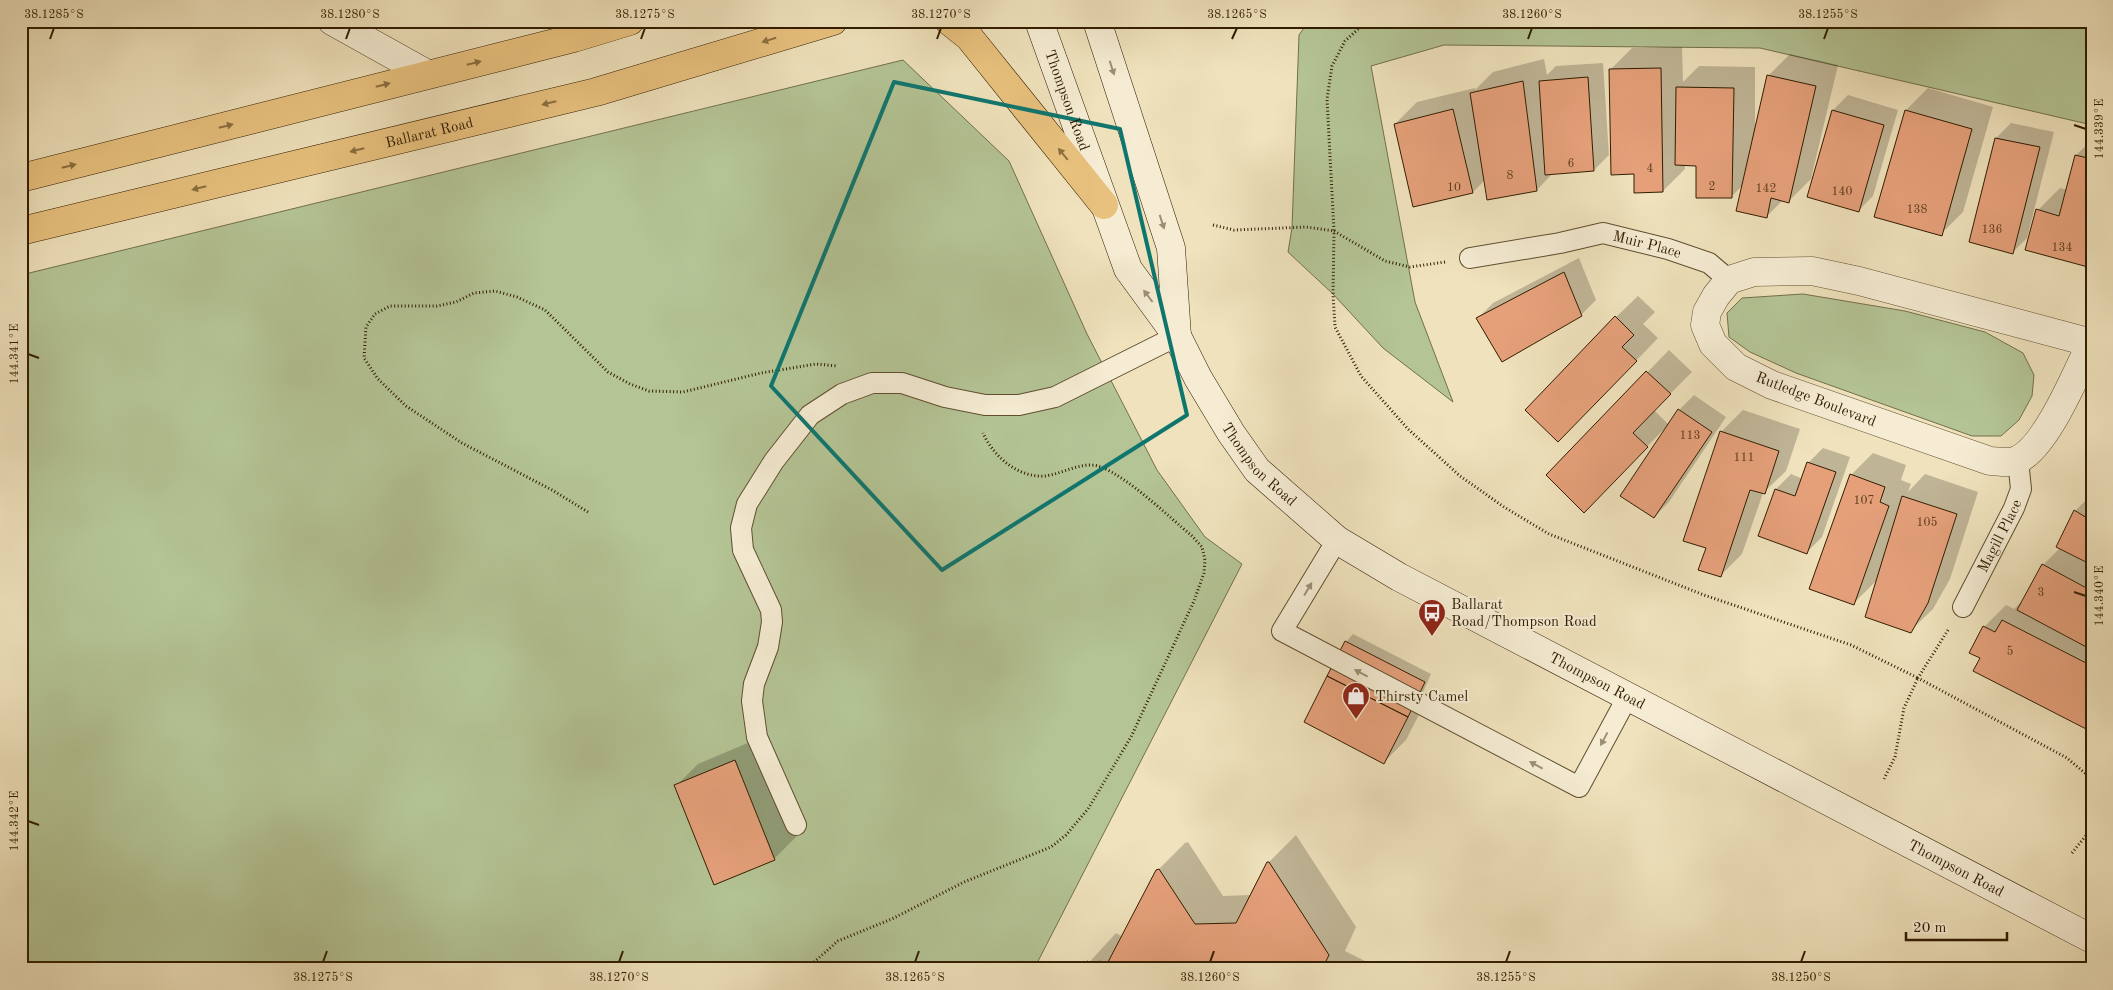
<svg xmlns="http://www.w3.org/2000/svg" width="2113" height="990" font-family="'Old Standard TT',serif">
  <rect width="100%" height="100%" fill="#efe2bc"/>
  <filter id="stains"><feTurbulence type="fractalNoise" baseFrequency=".004" numOctaves="4"/><feColorMatrix values="0 0 0 0 .2 0 0 0 0 .09 0 0 0 0 .02 0 0 0 .5 -.17"/></filter>
  <radialGradient id="worn" r=".72"><stop offset=".6" stop-color="#630" stop-opacity="0"/><stop offset="1" stop-color="#630" stop-opacity=".3"/></radialGradient>
  <!-- green -->
  <path fill="#b4c495" stroke="#72704a" d="M1309,21H2092V125L1760,48L1444,45L1371,66L1415,302L1453,402L1383,348L1333,294L1288,252L1292,228L1299,35Z
    M903,60L1009,161L1087,334L1157,470L1205,537L1242,564L1034,969H21V275Z
    M1803,294L1905,311L1985,332L2023,353L2034,375L2032,396L2019,420L2001,436H1972L1796,373L1750,352L1729,337L1727,313L1742,298Z"/>
  <!-- shadow -->
  <path fill="#0003" d="M1682,47L1683,82L1699,66L1755,67V132L1768,76L1790,54L1838,65L1811,179L1789,201L1783,200L1766,217L1743,185L1731,197L1698,164H1685V169L1663,191L1635,173L1610,70L1632,48Z
    M1544,59L1547,75L1556,66L1603,63L1609,155L1594,170L1553,173L1537,190L1488,198L1485,180L1473,192L1414,206L1395,124L1417,102L1475,88V90L1493,72Z
    M1928,88L1993,107L1963,212L1941,234L1906,110Z
    M1848,95L1898,110L1873,196L1858,211L1809,196L1833,110Z
    M2011,123L2054,132L2027,238L2012,253L1996,138Z
    M2092,140V262L2088,265L2038,210L2060,188L2067,190L2076,155Z
    M1579,258L1596,300L1581,315L1478,318L1493,303Z
    M1638,296L1655,312L1643,324L1658,338L1580,419L1616,317Z
    M1669,350L1692,372L1654,410L1669,425L1679,410L1694,395L1726,417L1669,502L1654,517L1666,427L1606,489L1547,475Z
    M1743,410L1800,429L1786,471L1763,493L1742,554L1720,576L1707,547L1721,432Z
    M1823,448L1850,457L1822,537L1807,552L1759,535L1776,489L1791,474L1803,479L1808,463Z
    M1873,453L1906,465L1901,480L1911,484L1908,492L1925,474L1978,492L1950,579L1933,609L1910,631L1878,579L1854,603L1851,475Z
    M2090,496L2092,497V730L1981,658L1984,627L2006,605L2014,609L2024,599L2043,565L2060,548L2075,511Z
    M1353,634L1431,674L1423,692L1429,695L1406,740L1384,762L1346,642Z
    M757,739L796,837L774,859L676,786L698,764Z
    M1296,835L1356,927L1345,951L1373,965L1371,969H1083L1116,933L1123,937L1157,871L1185,843L1188,842L1223,896L1251,895L1268,863Z"/>
  <!-- building -->
  <path fill="#e5a07a" stroke="#311d00" d="M1661,68L1663,192L1634,193V174L1611,175L1609,69Z
    M1767,75L1816,86L1789,203L1771,198L1767,218L1736,211Z
    M1588,77L1594,171L1545,175L1539,81Z
    M1523,81L1537,191L1487,200L1470,93Z
    M1676,87L1734,88L1732,198H1696V166L1675,165Z
    M1453,109L1473,193L1413,207L1394,124Z
    M1832,110L1884,125L1859,212L1807,197Z
    M1905,110L1972,129L1942,236L1874,217Z
    M1995,138L2040,147L2013,254L1969,242Z
    M2075,155L2092,159V253L2088,267L2025,250L2036,209L2059,216Z
    M1564,272L1582,316L1502,362L1476,318Z
    M1615,316L1634,335L1622,347L1637,361L1558,442L1525,410Z
    M1646,371L1671,394L1633,433L1648,447L1584,513L1546,475Z
    M1678,409L1712,432L1654,518L1620,496Z
    M1720,431L1779,451L1765,494L1750,490L1721,577L1698,570L1706,548L1683,541Z
    M1807,462L1836,472L1807,554L1758,536L1775,489L1795,496Z
    M1850,474L1885,487L1880,502L1889,506L1854,605L1809,589Z
    M1902,496L1957,514L1928,603L1911,633L1865,617Z
    M2074,510L2092,521V565L2056,547Z
    M2042,564L2092,591V650L2017,610Z
    M2002,620L2092,666V732L1973,671L1980,658L1969,653L1983,626L1995,632Z
    M1345,641L1425,682L1408,717L1327,676Z
    M1327,676L1408,717L1384,764L1304,722Z
    M735,760L775,860L714,885L674,785Z
    M1267,862H1269L1329,955L1322,969H1082L1087,961L1097,965L1099,961L1107,964L1156,870L1159,869L1195,924L1236,923Z"/>
  <g fill="none" stroke-linecap="round" stroke-linejoin="round">
    <defs>
      <g id="service">
        <path id="s1" d="M1470,258L1560,243L1603,233L1668,249L1709,263L1729,280"/>
        <path d="M1337,540L1282,631L1579,787L1628,696"/>
        <path id="s2" d="M1963,607L2014,508L2021,489L2018,460"/>
        <path d="M796,825L757,737L752,701L754,684L768,647L772,622L771,610L743,550L741,528L747,504L774,461L810,415L842,394L872,383H902L945,397L985,405H1019L1055,397L1177,336"/>
      </g>
      <path id="minor" d="M332,21L427,74
        M2091,343C2077,372 2046,448 2017,460C2009,464 1998,461 1990,461L1772,385L1736,367L1713,344L1705,325L1707,312L1716,296L1729,280L1754,272L1812,271L1859,281L2092,343"/>
      <g id="secondary">
        <path id="s3" d="M1039,21L1128,269L1177,336L1198,378L1231,433L1257,470L1337,540L1399,577L2092,939"/>
        <path d="M1097,21L1171,248L1177,336"/>
      </g>
      <g id="trunk">
        <path d="M949,21L969,37L1104,205"/>
        <path d="M21,178L574,38L630,21"/>
        <path id="s4" d="M21,231L596,92L833,21"/>
      </g>
    </defs>
    <!-- service casing -->
    <use href="#service" stroke="#604e2f" stroke-width="22"/>
    <!-- minor casing -->
    <use href="#minor" stroke="#604e2f" stroke-width="29"/>
    <!-- secondary casing -->
    <use href="#secondary" stroke="#311d00" stroke-width="29"/>
    <!-- trunk casing -->
    <use href="#trunk" stroke="#311d00" stroke-width="29"/>
    <!-- path -->
    <path stroke="#311d00" stroke-width="3" stroke-dasharray="1 2.5" stroke-linecap="butt" d="M1213,225L1234,230L1306,227L1334,231L1327,99L1332,66L1345,41L1367,21
      M1445,262L1410,267L1385,261L1334,231L1333,294L1335,327L1361,376L1408,429L1460,476L1504,507L1549,534L1704,595L1851,645L1918,678L1904,708L1895,757L1884,779
      M588,512L552,490L462,443L406,406L378,379L364,358L366,327L375,314L390,306H437L456,302L474,293L495,291L517,297L545,310L608,372L630,384L649,391L683,392L761,373L816,364L837,366
      M1948,630L1918,678L2067,758L2092,779
      M2072,853L2092,828
      M806,969L838,941L894,918L964,882L1051,847L1066,835L1088,809L1131,737L1194,601L1204,573L1205,560L1202,547L1192,536C1168,516 1129,478 1101,467C1083,460 1063,474 1045,476C1018,478 993,456 983,433"/>
    <!-- service -->
    <use href="#service" stroke="#f5ecd3" stroke-width="20"/>
    <!-- minor -->
    <use href="#minor" stroke="#f5ecd3" stroke-width="28"/>
    <!-- secondary -->
    <use href="#secondary" stroke="#f5ecd3" stroke-width="28"/>
    <!-- trunk -->
    <use href="#trunk" stroke="#e8c17e" stroke-width="28"/>
  </g>
  <!-- one-way arrows -->
  <defs><path id="oneway-solid" d="M-6-.8H1V-3.2L6.5 0L1 3.2V.8H-6Z" transform="scale(1.25)"/></defs>
  <g fill="#8c6f3f">
    <use href="#oneway-solid" transform="translate(769 40) rotate(163)"/>
    <use href="#oneway-solid" transform="translate(474 63) rotate(-14)"/>
    <use href="#oneway-solid" transform="translate(383 85) rotate(-14)"/>
    <use href="#oneway-solid" transform="translate(549 103) rotate(166)"/>
    <use href="#oneway-solid" transform="translate(226 126) rotate(-14)"/>
    <use href="#oneway-solid" transform="translate(357 150) rotate(166)"/>
    <use href="#oneway-solid" transform="translate(1063 154) rotate(-129)"/>
    <use href="#oneway-solid" transform="translate(69 166) rotate(-14)"/>
    <use href="#oneway-solid" transform="translate(199 188) rotate(166)"/>
  </g>
  <g fill="#9d8f74">
    <use href="#oneway-solid" transform="translate(1112 68) rotate(72)"/>
    <use href="#oneway-solid" transform="translate(1162 222) rotate(72)"/>
    <use href="#oneway-solid" transform="translate(1148 296) rotate(-127)"/>
    <use href="#oneway-solid" transform="translate(1308 589) rotate(-59)"/>
    <use href="#oneway-solid" transform="translate(1361 673) rotate(-152)"/>
    <use href="#oneway-solid" transform="translate(1604 739) rotate(118)"/>
    <use href="#oneway-solid" transform="translate(1536 765) rotate(-152)"/>
  </g>
  <!-- marked area -->
  <path fill="none" stroke="#0f766e" stroke-width="4" stroke-linejoin="round" d="M894,82L1120,129L1187,415L942,570L771,386Z"/>
  <!-- ticks -->
  <path fill="none" stroke="#311d00" stroke-width="2" d="M50,39L54,28M346,39L350,28M641,39L645,28M937,39L941,28M1232,39L1237,28M1528,39L1532,28M1824,39L1828,28M2074,125L2086,129M28,354L39,358M2074,592L2086,596M28,821L39,825M323,962L327,951M619,962L623,951M915,962L919,951M1210,962L1214,951M1506,962L1510,951M1801,962L1805,951"/>
  <!-- icons -->
  <defs>
    <symbol id="bus-pin" viewBox="-11 -11 22 30"><path d="M0 17L-7.5 6A9.5 9.5 0 1 1 7.5 6Z" fill="#8f2418" stroke="#f5ecd3"/><path d="M-5-6H5V4H4V6H2V4H-2V6H-4V4H-5ZM-3.5-4V0h7V-4ZM-3.5 1.2v1.5H-2V1.2ZM2 1.2v1.5H3.5V1.2Z" fill="#fff"/></symbol>
    <symbol id="shop-pin" viewBox="-11 -11 22 30"><path d="M0 17L-7.5 6A9.5 9.5 0 1 1 7.5 6Z" fill="#8f2418" stroke="#f5ecd3"/><path d="M-5-2.5h2.3a2.7 3.5 0 0 1 5.4 0H5L5.5 6h-11ZM-1.5-2.5h3a1.5 2.3 0 0 0-3 0Z" fill="#fff"/></symbol>
  </defs>
  <g fill-rule="evenodd">
    <use href="#bus-pin" x="1416" y="597" width="32" height="43"/>
    <use href="#shop-pin" x="1340" y="680" width="32" height="43"/>
  </g>
  <g text-anchor="middle" stroke-width="4" stroke-linejoin="round" paint-order="stroke">
    <!-- number labels -->
    <g font-size="12" fill="#5e3e1e">
      <text x="1571" y="167">6</text>
      <text x="1650" y="172">4</text>
      <text x="1510" y="179">8</text>
      <text x="1712" y="190">2</text>
      <text x="1454" y="191">10</text>
      <text x="1766" y="192">142</text>
      <text x="1842" y="195">140</text>
      <text x="1917" y="213">138</text>
      <text x="1992" y="233">136</text>
      <text x="2062" y="251">134</text>
      <text x="1690" y="439">113</text>
      <text x="1744" y="461">111</text>
      <text x="1864" y="504">107</text>
      <text x="1927" y="526">105</text>
      <text x="2041" y="596">3</text>
      <text x="2010" y="655">5</text>
    </g>
    <!-- street labels -->
    <g font-size="15" fill="#311d00" stroke="#f5ecd3">
      <text dy="5" stroke="none"><textPath href="#s3" startOffset="84">Thompson Road</textPath></text>
      <text dy="5" stroke="none"><textPath href="#s4" startOffset="420">Ballarat Road</textPath></text>
      <text dy="5" stroke="none"><textPath href="#s1" startOffset="181">Muir Place</textPath></text>
      <text transform="translate(1816 399) rotate(21)" y="5">Rutledge Boulevard</text>
      <text dy="5" stroke="none"><textPath href="#s3" startOffset="500">Thompson Road</textPath></text>
      <text dy="5" stroke="none"><textPath href="#s2" startOffset="80">Magill Place</textPath></text>
      <text dy="5" stroke="none"><textPath href="#s3" startOffset="905">Thompson Road</textPath></text>
      <text dy="5" stroke="none"><textPath href="#s3" startOffset="1310">Thompson Road</textPath></text>
    </g>
    <!-- poi labels -->
    <g font-size="15" fill="#311d00" stroke="#f5ecd3" text-anchor="start">
      <text x="1451" y="609">Ballarat<tspan x="1451" dy="17">Road/Thompson Road</tspan></text>
      <text x="1375" y="701">Thirsty Camel</text>
    </g>
  </g>
  <!-- margin -->
  <rect width="2113" height="990" fill="none" stroke="#efe2bc" stroke-width="55"/>
  <!-- scale -->
  <path d="M1906 932v8h101v-8" fill="none" stroke="#311d00" stroke-width="2.5"/>
  <text x="1913" y="932" font-size="15" fill="#311d00" stroke="#f5ecd3" stroke-width="4" paint-order="stroke">20 m</text>
  <rect x="28" y="28" width="2058" height="934" fill="none" stroke="#311d00" stroke-width="2"/>
  <g font-size="12" text-anchor="middle" fill="#311d00">
    <text x="54" y="18">38.1285°S</text>
    <text x="350" y="18">38.1280°S</text>
    <text x="645" y="18">38.1275°S</text>
    <text x="941" y="18">38.1270°S</text>
    <text x="1237" y="18">38.1265°S</text>
    <text x="1532" y="18">38.1260°S</text>
    <text x="1828" y="18">38.1255°S</text>
    <text transform="translate(2099 129) rotate(-90)" y="4">144.339°E</text>
    <text transform="translate(14 354) rotate(-90)" y="4">144.341°E</text>
    <text transform="translate(2099 596) rotate(-90)" y="4">144.340°E</text>
    <text transform="translate(14 821) rotate(-90)" y="4">144.342°E</text>
    <text x="323" y="981">38.1275°S</text>
    <text x="619" y="981">38.1270°S</text>
    <text x="915" y="981">38.1265°S</text>
    <text x="1210" y="981">38.1260°S</text>
    <text x="1506" y="981">38.1255°S</text>
    <text x="1801" y="981">38.1250°S</text>
  </g>
  <rect width="100%" height="100%" filter="url(#stains)"/>
  <rect width="100%" height="100%" fill="url(#worn)"/>
</svg>
